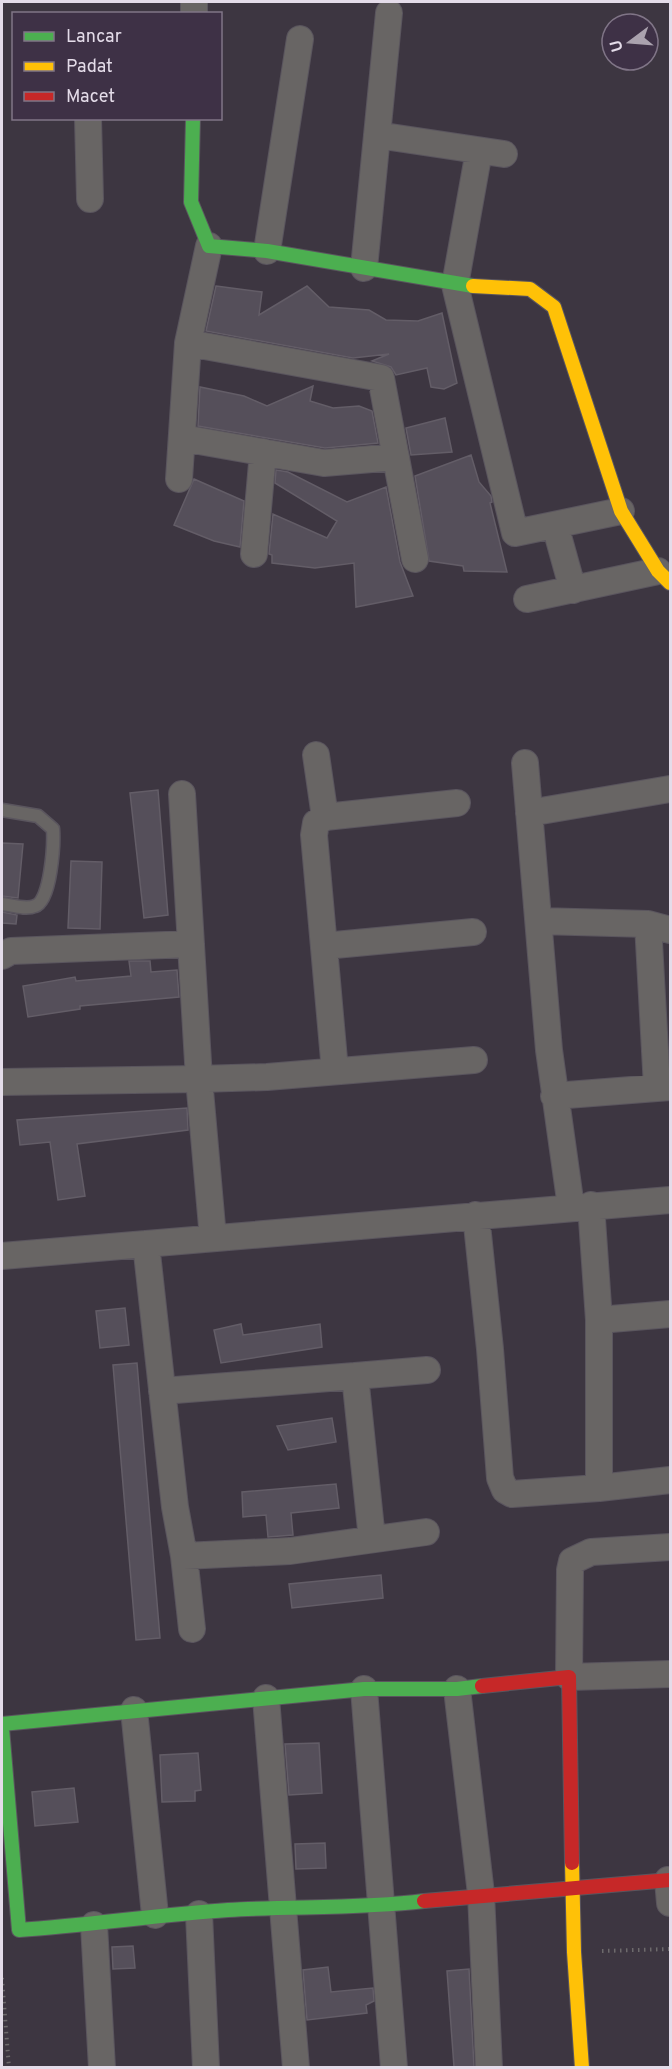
<svg xmlns="http://www.w3.org/2000/svg" width="672" height="2069" font-family="Overpass,sans-serif">
  <rect width="100%" height="100%" fill="#3d3641"/>
  <!-- building -->
  <path fill="#554f5a" stroke="#635d67" stroke-width="1.5" d="M216,286L262,292L259,315L307,286L329,307L369,310L386,320L418,321L442,313L457,383L444,389L431,387L427,368L396,375L391,367L372,361L389,354L353,358L206,331Z
    M313,386L310,401L333,408L359,406L372,411L378,443L325,448L198,426L200,387L244,396L267,406Z
    M445,418L452,452L411,455L406,428Z
    M471,455L479,482L491,496L492,502L490,503L507,572L464,571L463,566L429,561L415,476Z
    M276,470L288,472L347,502L386,487L400,562L413,596L356,607L354,563L315,568L272,563V555L269,554L273,514L327,538L337,521L275,483Z
    M194,479L244,501L240,547L214,541L174,525Z
    M158,790L168,915L144,918L130,793Z
    M2,843L23,844L18,898L2,896Z
    M71,861L102,862L100,929L68,928Z
    M2,912L17,915L16,924L2,923Z
    M129,961H150L151,972L177,970L179,997L80,1006V1009L28,1017L23,986L75,977L76,981L131,976Z
    M187,1108L188,1130L77,1144L85,1196L58,1200L50,1142L20,1145L17,1120Z
    M125,1308L129,1345L100,1348L96,1311Z
    M241,1324L243,1335L320,1324L322,1347L221,1363L214,1330Z
    M137,1363L160,1638L136,1640L113,1365Z
    M332,1418L336,1442L288,1450L277,1426Z
    M336,1484L339,1508L291,1513L293,1535L268,1537L266,1515L243,1517L242,1492Z
    M381,1575L383,1598L292,1608L289,1584Z
    M319,1743L322,1793L289,1795L285,1744Z
    M198,1753L201,1790L195,1791V1801L162,1802L160,1755Z
    M74,1788L78,1822L35,1826L32,1792Z
    M325,1843L326,1868L296,1869L295,1844Z
    M133,1946L135,1968L113,1969L112,1947Z
    M328,1967L331,1992L373,1988L374,2001L366,2005L367,2013L307,2020L303,1970Z
    M469,1969L474,2067H454L447,1971Z"/>
  <g fill="none" stroke-linecap="round" stroke-linejoin="round">
    <defs>
      <path id="lane" d="M2,810L38,816L53,829C54,844 51,901 35,906C26,910 11,905 2,904"/>
      <path id="street" d="M194,14V2
        M88,118L90,199
        M377,135L504,154
        M479,151L455,285L515,533L621,511
        M267,251L300,39
        M364,268L389,13
        M188,343L381,378L415,559
        M182,438L324,463L396,457
        M179,479L188,343L209,246
        M555,525L573,590
        M254,554L263,452
        M527,599L658,571
        M316,755L325,817
        M525,763L549,1050L571,1207
        M529,813L670,789
        M539,921L648,924L670,930
        M648,924L657,1087
        M324,946L473,932
        M2,956L11,951L191,944
        M335,1071L314,835L316,823L325,817L457,803
        M2,1082L199,1079L182,794
        M554,1096L670,1087
        M591,1205L599,1320V1488
        M476,1215L490,1349L500,1478L505,1490L512,1494L599,1488L670,1480
        M213,1238L199,1079L267,1077L474,1060
        M146,1244L175,1507L184,1556L290,1551L426,1532
        M2,1256L670,1200
        M599,1320L670,1314
        M355,1376L427,1370
        M162,1391L355,1376L372,1539
        M670,1547L591,1552L572,1561L570,1570L569,1677L670,1674
        M184,1556L192,1629
        M364,1689L394,2068
        M457,1689L481,1894L489,2068
        M266,1698L296,2068
        M134,1710L155,1915
        M668,1880L670,1903
        M199,1914L206,2068
        M94,1925L102,2068"/>
      <path id="fast" d="M193,118L191,202L209,246L267,251L473,286
        M2,1724L364,1689H457L482,1686
        M2,1728L19,1930C89,1925 158,1915 228,1910C293,1906 359,1909 424,1901"/>
      <path id="slow" d="M473,286L530,289L554,307L621,511L658,571L670,583
        M572,1863L574,1952L582,2068"/>
      <path id="jam" d="M482,1686L569,1677L572,1863
        M424,1901L670,1880"/>
    </defs>
    <!-- lane casing -->
    <use href="#lane" stroke="#5a555e" stroke-width="15"/>
    <!-- street casing -->
    <use href="#street" stroke="#5a555e" stroke-width="28"/>
    <!-- fast casing -->
    <use href="#fast" stroke="#5a555e" stroke-width="16"/>
    <!-- slow casing -->
    <use href="#slow" stroke="#5a555e" stroke-width="16"/>
    <!-- jam casing -->
    <use href="#jam" stroke="#5a555e" stroke-width="16"/>
    <!-- path -->
    <path stroke="#6d6a6c" stroke-width="4" stroke-dasharray="1.5 4.5" stroke-linecap="butt" d="M602,1951L670,1949
      M2,1978L9,2068"/>
    <!-- lane -->
    <use href="#lane" stroke="#686564" stroke-width="12"/>
    <!-- street -->
    <use href="#street" stroke="#686564" stroke-width="26"/>
    <!-- fast -->
    <use href="#fast" stroke="#4caf50" stroke-width="14"/>
    <!-- slow -->
    <use href="#slow" stroke="#ffc107" stroke-width="14"/>
    <!-- jam -->
    <use href="#jam" stroke="#c62828" stroke-width="14"/>
  </g>
  <!-- border -->
  <rect width="672" height="2069" fill="none" stroke="#e4dce9" stroke-width="6"/>
  <!-- legend -->
  <rect x="12" y="12" width="210" height="108" fill="#3e3146" stroke="#807587" stroke-width="1.5"/>
  <rect x="24" y="32" width="30" height="9" fill="#4caf50" stroke="#807587" stroke-width="1.5"/>
  <text x="66" y="42" font-size="18" fill="#e4dce9">Lancar</text>
  <rect x="24" y="62" width="30" height="9" fill="#ffc107" stroke="#807587" stroke-width="1.5"/>
  <text x="66" y="72" font-size="18" fill="#e4dce9">Padat</text>
  <rect x="24" y="92" width="30" height="9" fill="#c62828" stroke="#807587" stroke-width="1.5"/>
  <text x="66" y="102" font-size="18" fill="#e4dce9">Macet</text>
  <!-- north arrow -->
  <g transform="translate(630 42) rotate(254)"><circle r="28" fill="#3e3146" stroke="#807587" stroke-width="1.5"/>
  <path d="M0-4.5L10 22L0 15L-10 22Z" fill="#aaa2ae"/>
  <text y="-9" font-size="16" font-weight="bold" text-anchor="middle" fill="#e4dce9">U</text>
  </g>
</svg>
